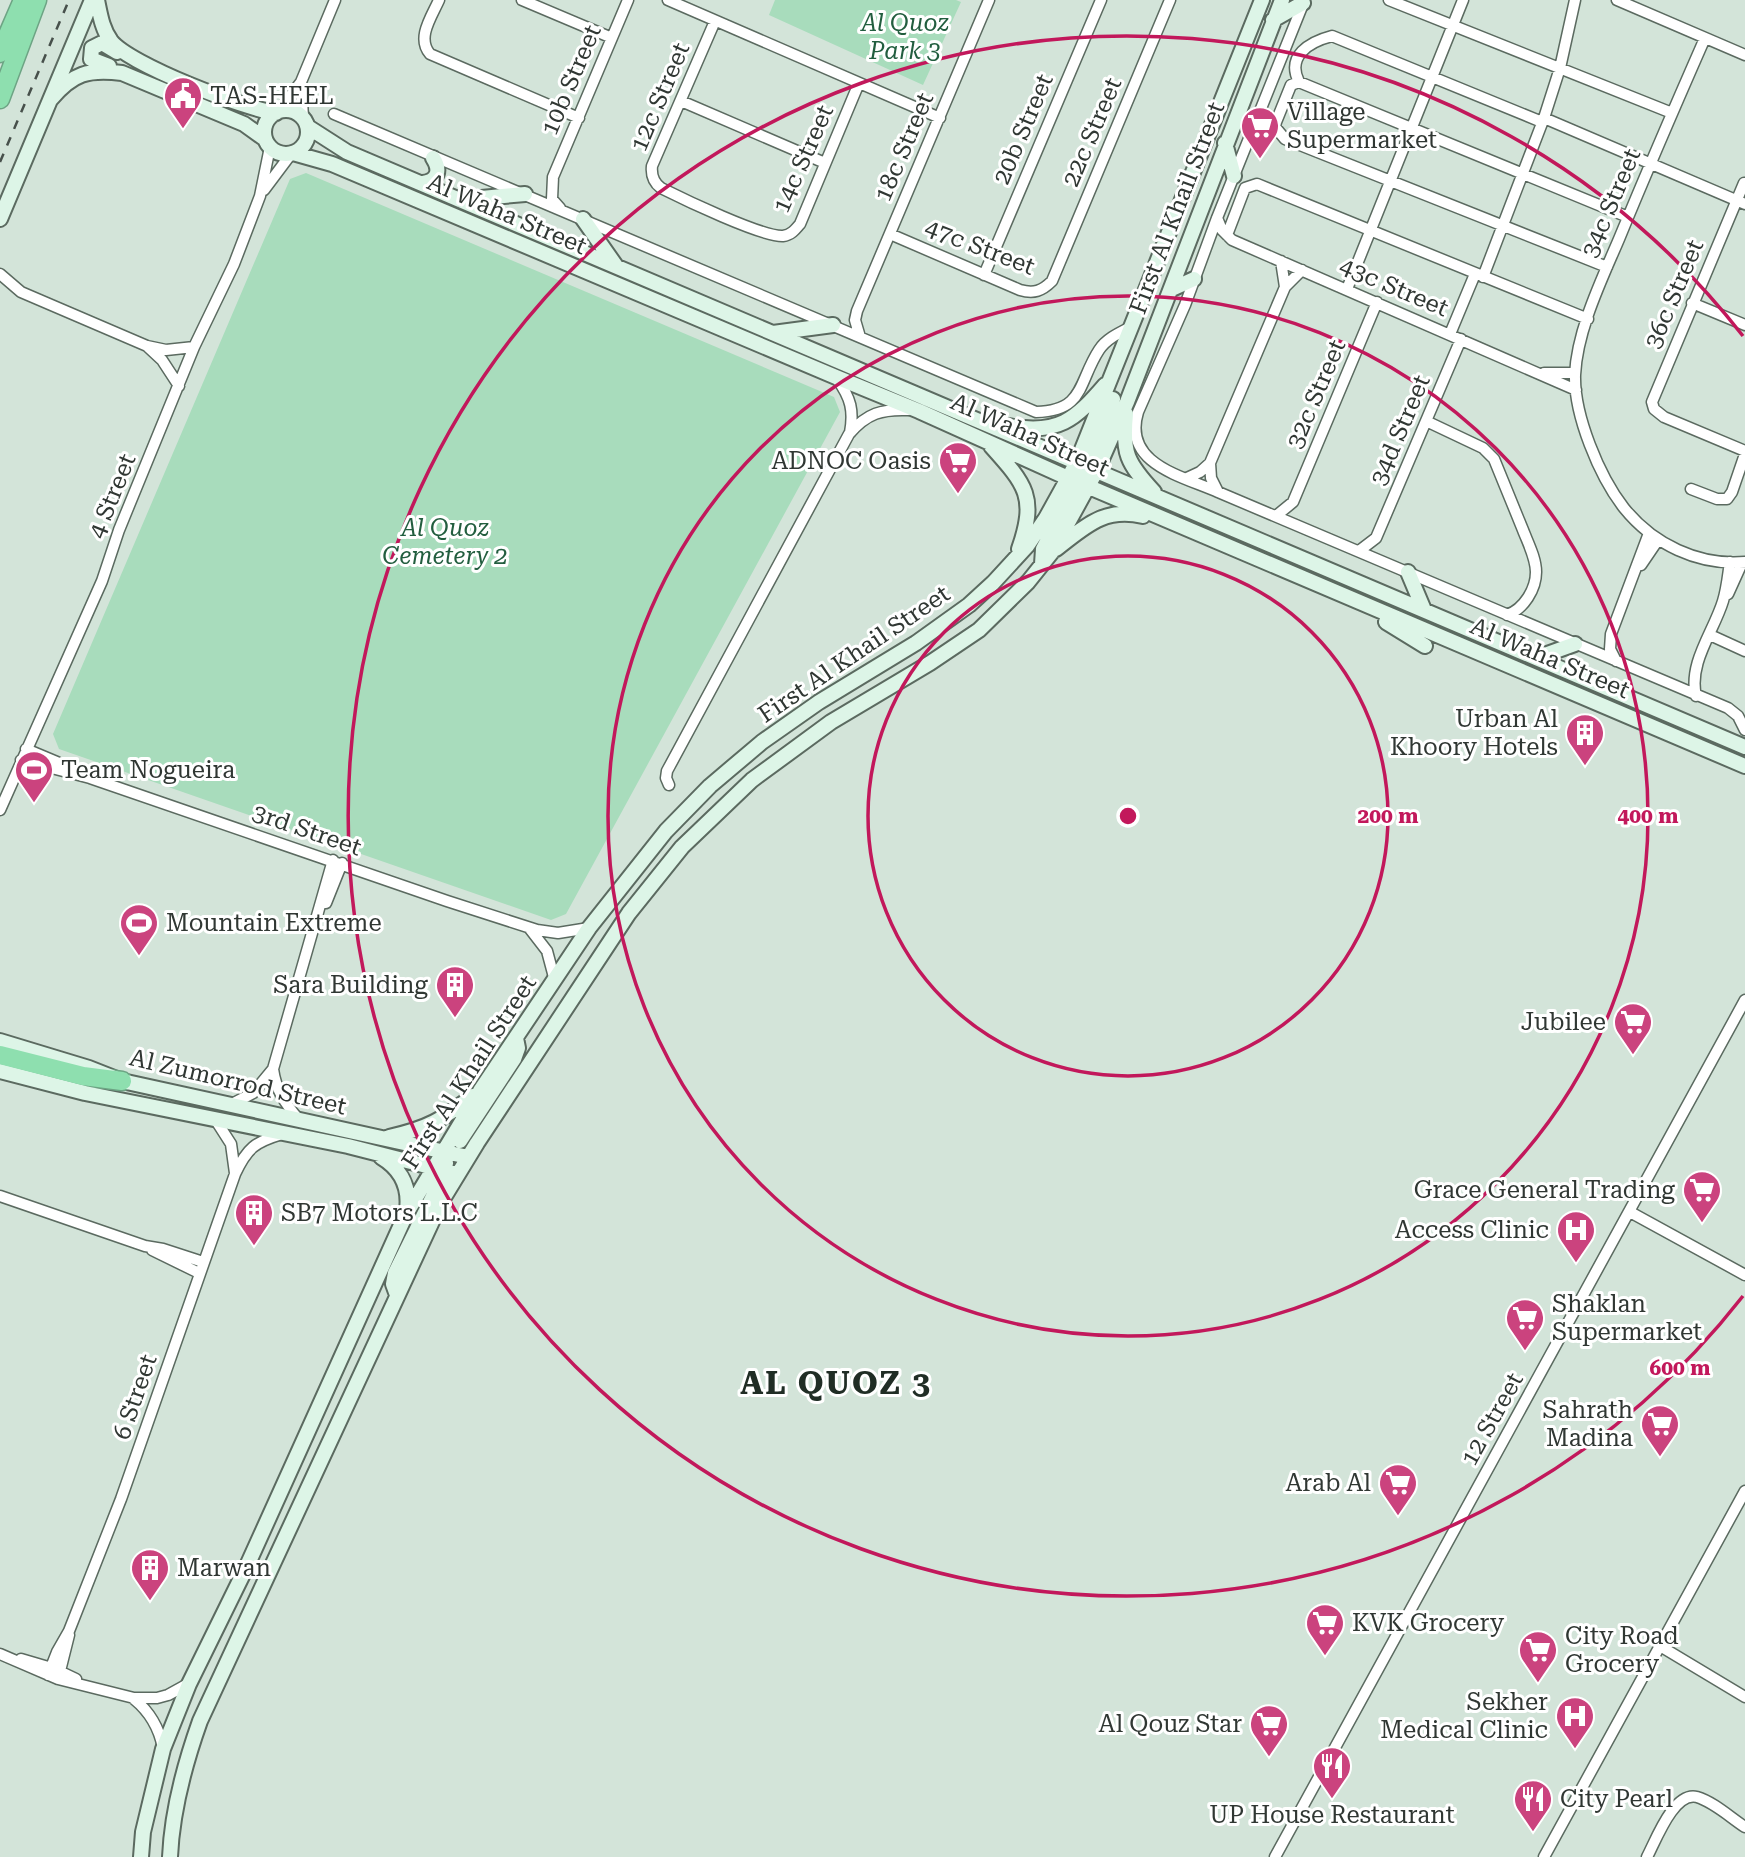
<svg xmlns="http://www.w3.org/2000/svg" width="1745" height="1857" font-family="'Roboto Serif',serif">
  <rect width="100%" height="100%" fill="#d3e4d9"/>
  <!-- green -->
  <path fill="#a8dcbc" d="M775,0H956L961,2L923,85L769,15Z
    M306,173L834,397L840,412L566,914L551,920L59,749L53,734L290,179Z"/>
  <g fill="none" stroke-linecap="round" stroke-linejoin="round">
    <defs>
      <path id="street" d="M439,0C432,16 416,38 430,54L579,118
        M522,0L612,38
        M668,0L940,118
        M1389,0L1672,113
        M1617,0L1745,55
        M1303,4L1217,218L1185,305L1138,412C1122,464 1182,476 1218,492L1728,708L1738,716L1745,730
        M715,21L652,166C651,175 653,182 661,188C683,199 762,237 783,236C791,235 795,230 800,224L859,83
        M1705,38C1676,104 1647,171 1619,239C1602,279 1577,330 1575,375C1574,415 1599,476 1624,508C1653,544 1698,566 1745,562
        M301,82L303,118
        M1299,82C1286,56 1309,42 1332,36L1542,122
        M681,101L825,163
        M278,112L301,82L335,0
        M334,114L1036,412C1085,411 1078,382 1099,350C1106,339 1119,333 1131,327
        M1544,118L1745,204
        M1744,183L1652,402L1654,409L1664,417L1745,451
        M264,190L291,154
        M560,208L552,199L553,177L628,0
        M1217,218L1222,230L1232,240L1576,390
        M890,234L1020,290C1034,294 1042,291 1052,281L1170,0
        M1227,235L1245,188L1257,184L1588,319
        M1281,261L1285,287
        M1607,267L1285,139L1275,127L1276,122L1291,85L1299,82L1628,217
        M0,274L21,292L147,346L166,350L194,347
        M984,275L1101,0
        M1483,277L1544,118L1560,68L1575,0
        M1347,289L1463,0
        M1692,303L1745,325
        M1450,334L1475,274
        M860,337L855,320L857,311L989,0
        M148,347L162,360L179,386
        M1544,373H1575
        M837,379C851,398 854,411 850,433
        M1426,421L1483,448L1494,459C1504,483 1513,506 1523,530C1528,543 1536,558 1536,572C1536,589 1524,609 1507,615
        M1210,463L1211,478L1218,492
        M1187,478L1200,472L1210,463L1285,287L1302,270
        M1691,489L1717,499H1727L1732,492L1745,454
        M1276,516L1293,502L1377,302
        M1359,551L1376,538L1461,339
        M1641,565L1658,540
        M1728,594L1742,563
        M1710,635L1745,651
        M1616,661L1610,649L1611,634L1649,533
        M1696,696C1688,663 1714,631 1723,601C1727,588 1728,575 1730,562
        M26,749L57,762L73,772
        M21,760L90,778L447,901L537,930L558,933L589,928
        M669,785L666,778L667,771L849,434C867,413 882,409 908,410
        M0,810L102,581L119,530L194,347L234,264L260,196L270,147
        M326,903L342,863
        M530,929L547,951L555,981
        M273,1069C276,1091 285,1103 299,1120
        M230,1105L253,1093L273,1069L333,860
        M215,1119L231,1144L235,1173
        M0,1196L145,1246L163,1249L203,1262
        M1630,1212L1745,1275
        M152,1250L199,1273
        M1660,1646L1745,1697
        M0,1654L58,1679L134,1698H157L168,1695L188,1684
        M21,1659L55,1669L76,1679
        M48,1675L57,1652L69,1631L121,1499L235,1174C247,1148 255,1142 282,1134
        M59,1675L69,1635
        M134,1699C150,1712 159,1727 163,1748
        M1275,1857L1745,1000
        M1544,1857L1745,1491
        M1647,1857C1656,1840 1674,1791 1697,1797C1714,1802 1731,1818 1745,1827"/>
      <path id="secondary" d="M97,0C100,14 102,29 111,41C130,65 245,109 276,113
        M1273,20L1303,3
        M109,66L91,59L92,48L102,43L117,52
        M51,99C73,73 88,69 122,73L244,124L265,139
        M264 132a22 22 0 1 1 44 0a22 22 0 1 1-44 0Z
        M308,127L347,152L1745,747
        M1225,143L1234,176
        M293,153L332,164L836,377L919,411L1068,478L1745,766
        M423,183C438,181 441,170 433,158
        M460,200L525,194
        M0,219L92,0
        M583,219L616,266
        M1172,289L1194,279
        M773,333L833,325
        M1126,414C1122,453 1127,463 1154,492
        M1009,426C1058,435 1075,420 1105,385
        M991,446C1026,485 1037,497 1019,549
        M1086,475L1113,399
        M1056,549C1085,527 1103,507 1143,516
        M1042,564L1043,549L1082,475
        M1408,572L1424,610
        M1386,622L1425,646
        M1536,658L1575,644
        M0,1041L89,1068L122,1081L468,1157
        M0,1071L85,1093L348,1146L458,1174
        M389,1137C429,1128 441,1120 473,1096
        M460,1141L514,1059L518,1048L516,1038
        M381,1157C401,1169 410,1187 407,1210
        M397,1295L393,1284L395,1273L444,1174L446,1163
        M141,1857L143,1832L163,1749L189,1684L247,1566L406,1214L480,1091L589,928L666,831L710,786L762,742L819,702L916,643L969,605L993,583L1027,546L1046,518L1077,462L1262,0
        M170,1857C172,1810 184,1766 200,1721L441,1202L477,1143L629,913L682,847L752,780L831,722L930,663L979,630L1028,582L1052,552L1097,470L1127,402L1282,0"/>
      <path id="highway" d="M0,53L23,0
        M0,99L37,0
        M0,1055L83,1076L122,1081"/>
    </defs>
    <!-- street casing -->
    <use href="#street" stroke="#5b6a60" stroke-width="13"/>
    <!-- secondary casing -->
    <use href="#secondary" stroke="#5b6a60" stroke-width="18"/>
    <!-- highway casing -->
    <use href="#highway" stroke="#6da484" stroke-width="21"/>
    <!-- street -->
    <use href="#street" stroke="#fff" stroke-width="10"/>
    <!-- secondary -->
    <use href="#secondary" stroke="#ddf5e7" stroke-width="14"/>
    <!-- highway -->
    <use href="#highway" stroke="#8edfaf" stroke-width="18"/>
    <!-- rail -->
    <path stroke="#47504b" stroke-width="2.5" stroke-dasharray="9 9" stroke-linecap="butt" d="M0,162L69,0"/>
  </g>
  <!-- distance rings -->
  <g fill="none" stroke="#c2185b" stroke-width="3.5">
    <circle cx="1128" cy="816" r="260"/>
    <circle cx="1128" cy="816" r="520"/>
    <path d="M1743 1296A780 780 0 1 1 1743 336"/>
  </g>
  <!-- icons -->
  <defs>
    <symbol id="civic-pin" viewBox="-11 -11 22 30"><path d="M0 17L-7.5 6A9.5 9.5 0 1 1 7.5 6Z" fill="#cb437e" stroke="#fff"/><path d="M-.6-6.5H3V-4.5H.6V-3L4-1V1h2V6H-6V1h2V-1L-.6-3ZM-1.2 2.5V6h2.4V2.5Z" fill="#fff"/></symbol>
    <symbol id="supermarket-pin" viewBox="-11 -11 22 30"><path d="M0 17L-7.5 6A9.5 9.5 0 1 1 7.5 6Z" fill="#cb437e" stroke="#fff"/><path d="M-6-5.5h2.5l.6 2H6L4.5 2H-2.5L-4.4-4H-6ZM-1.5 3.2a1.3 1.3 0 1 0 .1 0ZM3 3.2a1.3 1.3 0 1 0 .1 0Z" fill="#fff"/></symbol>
    <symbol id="building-pin" viewBox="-11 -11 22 30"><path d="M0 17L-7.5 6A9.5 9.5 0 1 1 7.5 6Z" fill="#cb437e" stroke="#fff"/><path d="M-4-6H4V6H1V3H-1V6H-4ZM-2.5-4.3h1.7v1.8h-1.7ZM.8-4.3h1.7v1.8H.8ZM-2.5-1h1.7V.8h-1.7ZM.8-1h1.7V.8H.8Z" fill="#fff"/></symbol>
    <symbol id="stadium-pin" viewBox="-11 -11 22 30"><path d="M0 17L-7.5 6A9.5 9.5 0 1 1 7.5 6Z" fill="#cb437e" stroke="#fff"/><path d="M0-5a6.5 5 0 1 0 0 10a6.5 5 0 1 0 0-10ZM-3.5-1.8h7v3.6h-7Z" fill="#fff"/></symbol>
    <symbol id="hospital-pin" viewBox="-11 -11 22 30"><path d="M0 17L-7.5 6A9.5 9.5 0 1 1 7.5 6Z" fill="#cb437e" stroke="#fff"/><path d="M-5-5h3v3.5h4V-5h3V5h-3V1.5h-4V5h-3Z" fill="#fff"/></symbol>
    <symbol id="restaurant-pin" viewBox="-11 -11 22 30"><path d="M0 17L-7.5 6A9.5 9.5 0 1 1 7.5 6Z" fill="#cb437e" stroke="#fff"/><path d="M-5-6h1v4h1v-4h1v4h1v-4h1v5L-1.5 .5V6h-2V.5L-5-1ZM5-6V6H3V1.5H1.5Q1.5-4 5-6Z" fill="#fff"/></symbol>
  </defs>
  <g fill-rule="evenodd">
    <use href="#civic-pin" x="161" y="74" width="44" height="60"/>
    <use href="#supermarket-pin" x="1238" y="104" width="44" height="60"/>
    <use href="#supermarket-pin" x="936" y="439" width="44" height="60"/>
    <use href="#building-pin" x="1563" y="711" width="44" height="60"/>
    <use href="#stadium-pin" x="12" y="748" width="44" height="60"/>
    <use href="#stadium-pin" x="117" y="901" width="44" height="60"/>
    <use href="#building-pin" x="433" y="963" width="44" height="60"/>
    <use href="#supermarket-pin" x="1611" y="1000" width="44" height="60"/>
    <use href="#supermarket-pin" x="1680" y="1168" width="44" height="60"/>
    <use href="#building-pin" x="232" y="1191" width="44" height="60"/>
    <use href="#hospital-pin" x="1554" y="1208" width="44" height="60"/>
    <use href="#supermarket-pin" x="1503" y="1296" width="44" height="60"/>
    <use href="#supermarket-pin" x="1638" y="1402" width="44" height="60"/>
    <use href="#supermarket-pin" x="1376" y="1461" width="44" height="60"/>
    <use href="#building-pin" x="128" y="1546" width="44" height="60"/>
    <use href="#supermarket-pin" x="1303" y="1601" width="44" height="60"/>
    <use href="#supermarket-pin" x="1516" y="1628" width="44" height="60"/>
    <use href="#hospital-pin" x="1553" y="1694" width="44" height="60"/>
    <use href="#supermarket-pin" x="1247" y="1702" width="44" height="60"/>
    <use href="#restaurant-pin" x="1310" y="1744" width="44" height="60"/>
    <use href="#restaurant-pin" x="1511" y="1777" width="44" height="60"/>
  </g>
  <g text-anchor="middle" stroke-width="6" stroke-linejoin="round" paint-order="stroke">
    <!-- park labels -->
    <g font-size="24" font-style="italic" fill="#225e3f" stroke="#fff">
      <text x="905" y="31">Al Quoz<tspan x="905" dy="28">Park 3</tspan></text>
      <text x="445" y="536">Al Quoz<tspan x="445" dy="28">Cemetery 2</tspan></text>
    </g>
    <!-- street labels -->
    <g font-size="24" fill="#303733" stroke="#fff">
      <text transform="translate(571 80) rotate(-67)" y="8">10b Street</text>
      <text transform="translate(660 97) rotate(-67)" y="8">12c Street</text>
      <text transform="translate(1023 129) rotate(-67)" y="8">20b Street</text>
      <text transform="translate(1092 132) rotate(-67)" y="8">22c Street</text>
      <text transform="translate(904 147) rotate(-67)" y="8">18c Street</text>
      <text transform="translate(803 159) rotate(-66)" y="8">14c Street</text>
      <text transform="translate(1611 203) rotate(-67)" y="8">34c Street</text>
      <text transform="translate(1177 208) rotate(-69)" y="8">First Al Khail Street</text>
      <text transform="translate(507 214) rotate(23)" y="8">Al Waha Street</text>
      <text transform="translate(980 247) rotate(21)" y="8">47c Street</text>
      <text transform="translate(1394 287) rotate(23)" y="8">43c Street</text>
      <text transform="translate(1674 294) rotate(-67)" y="8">36c Street</text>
      <text transform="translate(1316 394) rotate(-67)" y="8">32c Street</text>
      <text transform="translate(1400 430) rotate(-67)" y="8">34d Street</text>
      <text transform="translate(1030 435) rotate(24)" y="8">Al Waha Street</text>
      <text transform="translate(112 496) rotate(-68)" y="8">4 Street</text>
      <text transform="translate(854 654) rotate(-34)" y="8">First Al Khail Street</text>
      <text transform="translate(1550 658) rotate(23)" y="8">Al Waha Street</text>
      <text transform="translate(307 830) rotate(19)" y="8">3rd Street</text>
      <text transform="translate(469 1072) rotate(-57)" y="8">First Al Khail Street</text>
      <text transform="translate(238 1082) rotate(13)" y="8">Al Zumorrod Street</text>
      <text transform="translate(135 1397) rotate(-71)" y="8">6 Street</text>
      <text transform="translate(1492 1419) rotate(-61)" y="8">12 Street</text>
    </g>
    <!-- poi labels -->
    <g font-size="24" fill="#303733" stroke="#fff" text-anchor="start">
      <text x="210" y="104">TAS-HEEL</text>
      <text x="1287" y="120">Village<tspan x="1287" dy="28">Supermarket</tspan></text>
      <text x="931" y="469" text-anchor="end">ADNOC Oasis</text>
      <text x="1558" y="727" text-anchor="end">Urban Al<tspan x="1558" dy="28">Khoory Hotels</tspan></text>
      <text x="61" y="778">Team Nogueira</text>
      <text x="166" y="931">Mountain Extreme</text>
      <text x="428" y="993" text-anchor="end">Sara Building</text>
      <text x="1606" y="1030" text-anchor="end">Jubilee</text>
      <text x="1675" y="1198" text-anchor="end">Grace General Trading</text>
      <text x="281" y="1221">SB7 Motors L.L.C</text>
      <text x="1549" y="1238" text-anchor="end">Access Clinic</text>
      <text x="1552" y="1312">Shaklan<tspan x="1552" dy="28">Supermarket</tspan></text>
      <text x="1633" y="1418" text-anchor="end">Sahrath<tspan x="1633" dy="28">Madina</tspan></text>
      <text x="1371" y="1491" text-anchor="end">Arab Al</text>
      <text x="177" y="1576">Marwan</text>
      <text x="1352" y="1631">KVK Grocery</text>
      <text x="1565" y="1644">City Road<tspan x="1565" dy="28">Grocery</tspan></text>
      <text x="1548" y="1710" text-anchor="end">Sekher<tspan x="1548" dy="28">Medical Clinic</tspan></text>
      <text x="1242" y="1732" text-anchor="end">Al Qouz Star</text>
      <text x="1560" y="1807">City Pearl</text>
      <text x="1332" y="1823" text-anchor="middle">UP House Restaurant</text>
    </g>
    <!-- district labels -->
    <g font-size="32" font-weight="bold" letter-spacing="2" fill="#202d25" stroke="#fff">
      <text x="836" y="1394">AL QUOZ 3</text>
    </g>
  </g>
  <circle cx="1128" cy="816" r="10" fill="#c2185b" stroke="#fff" stroke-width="3.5"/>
  <g font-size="21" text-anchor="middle" font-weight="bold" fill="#c2185b" stroke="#fff" stroke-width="6" stroke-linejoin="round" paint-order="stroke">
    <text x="1388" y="823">200 m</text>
    <text x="1648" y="823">400 m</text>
    <text x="1680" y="1375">600 m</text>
  </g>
</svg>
